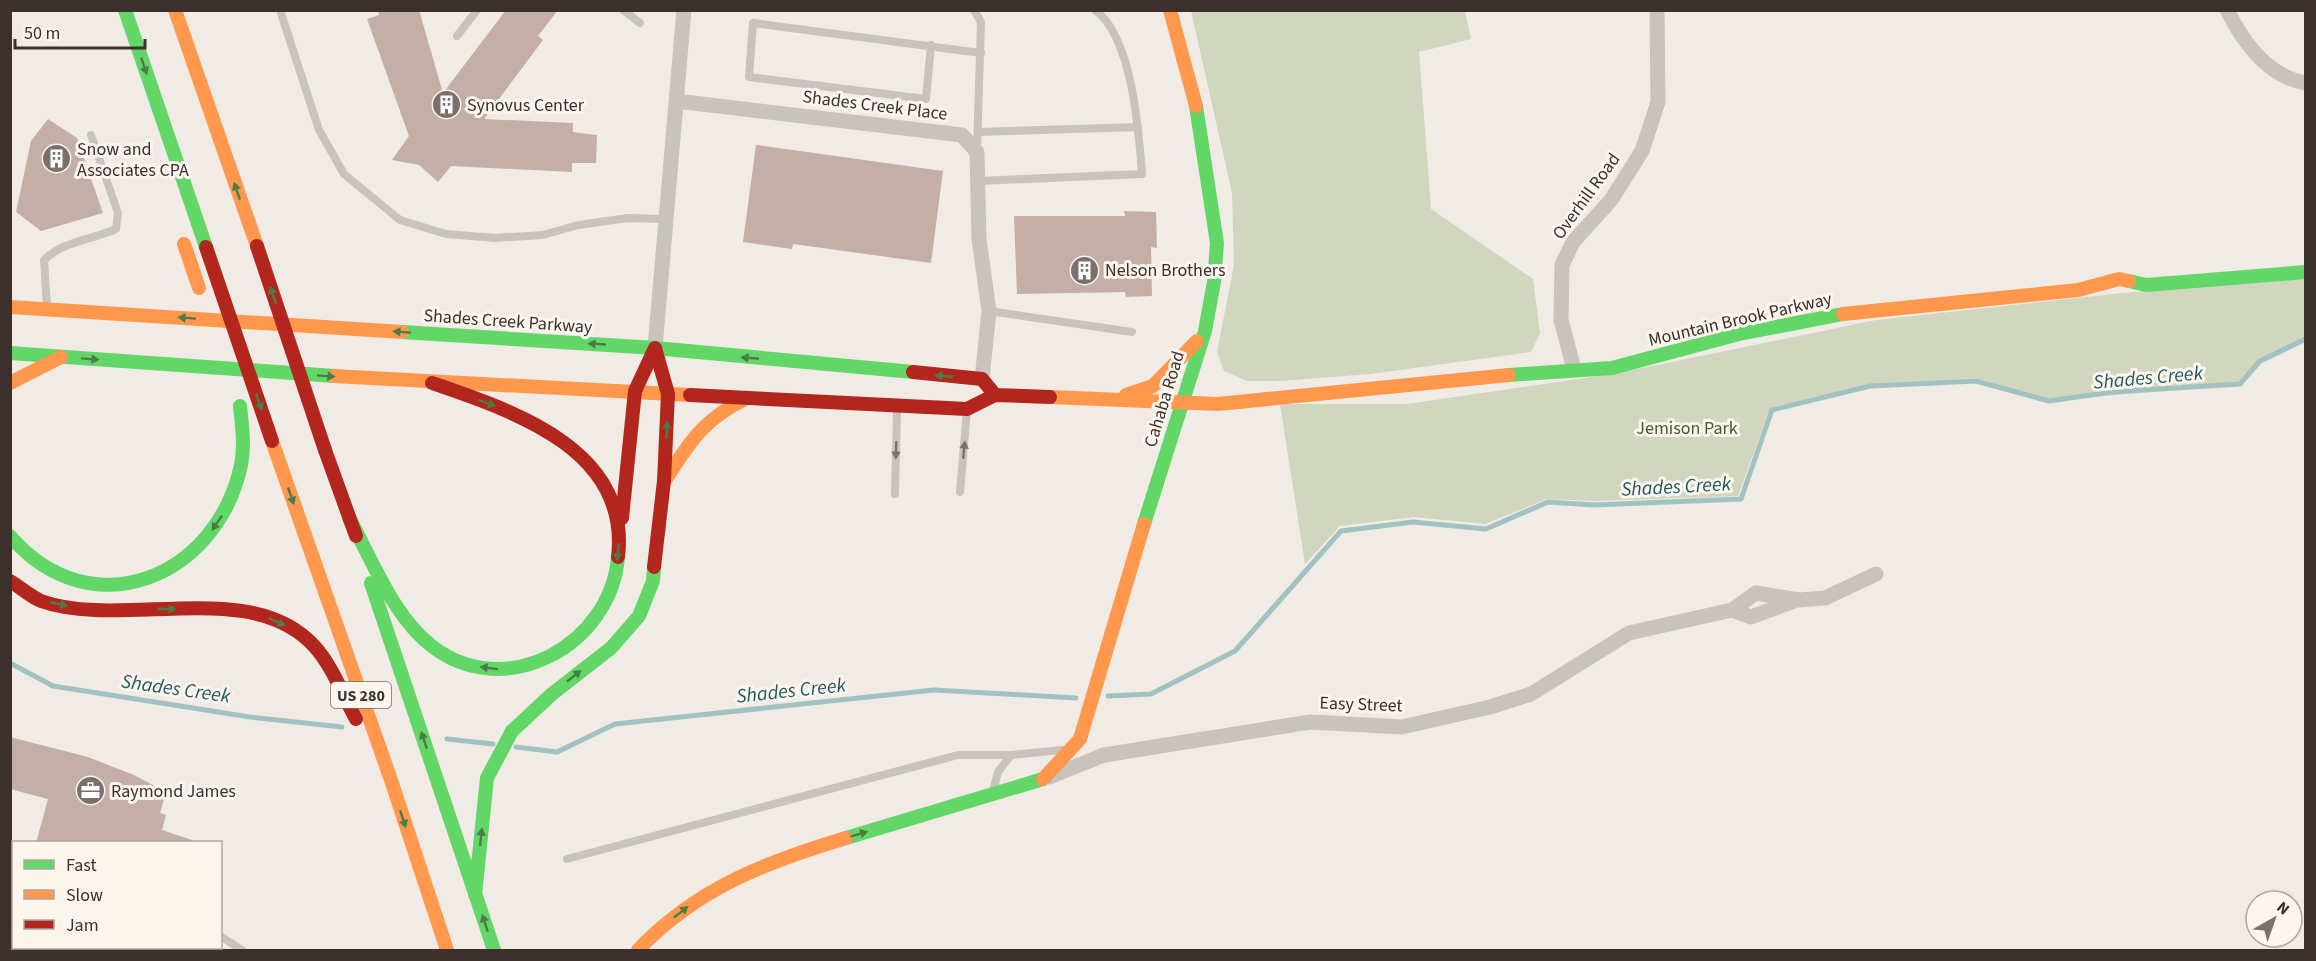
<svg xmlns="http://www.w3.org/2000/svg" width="2316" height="961" font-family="'Source Sans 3',sans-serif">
  <rect width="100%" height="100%" fill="#f0ebe5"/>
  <!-- green -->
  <path fill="#d1d6bf" d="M1191,11H1465L1471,39L1419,52L1431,209L1533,279L1540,333L1531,352L1370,374L1281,381H1247L1224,371L1217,352L1234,265L1232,193Z
    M2305,279V339L2260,361L2240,384L2049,401L1976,378L1870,384L1770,408L1738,496L1594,501L1547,499L1485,524L1414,517L1340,526L1305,564L1280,404H1408L1618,373L1876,320L2122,293Z"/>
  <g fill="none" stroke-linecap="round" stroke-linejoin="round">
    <!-- stream -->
    <path stroke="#a1c2c1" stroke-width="5" d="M10,663L53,686L250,717L342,727
      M1108,696L1151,694L1235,651L1341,531L1413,522L1486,529L1548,502L1594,505L1741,499L1772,410L1870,386L1976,381L2049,401L2112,392L2240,384L2260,361L2306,339
      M447,739L493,744
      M516,747L557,752L615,724L934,690L1076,698"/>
  </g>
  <!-- building -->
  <path fill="#c3afa7" d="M378,10H419L443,93L506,10H558L538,36L543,40L484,119L573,123V132L597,135L596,163H572V172L451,166L438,182L419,165L392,160L409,136L367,19L379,15Z
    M48,119L77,138L103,213L41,231L16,212L31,141Z
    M756,145L943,171L931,263L793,244L792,249L743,242Z
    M1124,211L1156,212L1157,248L1151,247L1152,296L1126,297L1125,292L1017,294L1014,216H1125Z
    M10,737L88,757L134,775L166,792L160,813L166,815L162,830L192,840V843H36L48,799L10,789Z"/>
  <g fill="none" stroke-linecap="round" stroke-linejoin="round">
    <!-- lane -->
    <path stroke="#c9c3be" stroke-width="8" d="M280,10L319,130L344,174L400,220L446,234L495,238L543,235L578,225L628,218L665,219
      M623,10L640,23
      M974,10L981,22L977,150
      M457,36L477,10
      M931,45L926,99L749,77L753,23L981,53
      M978,132L1138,127
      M978,181L1142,174C1139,132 1132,36 1095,10
      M47,307L44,260C63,241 92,240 116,229L118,213L91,135
      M989,311L1132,332
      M960,492L967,410
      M895,494L897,407
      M994,787L998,772L1011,755
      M10,855L14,858
      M567,859L958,755H1011L1062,750
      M220,936L242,950"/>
    <!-- street -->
    <path stroke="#c9c3be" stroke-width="15" d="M2227,10C2243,42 2268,77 2306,83
      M676,101L962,135L977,152L979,239L989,311L982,379
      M655,348L684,10
      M1574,369L1561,320L1562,265L1573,242L1611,200L1642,151L1658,102L1657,10
      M1732,610L1751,617L1797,600
      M1049,777L1104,755L1310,722L1402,727L1490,707L1531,694L1629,633L1732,610L1756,593L1799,600L1825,598L1876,574
      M10,947L14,945
      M77,948L94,950"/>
    <!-- fast -->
    <path stroke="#63d668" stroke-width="14" d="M125,10L206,247
      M2129,281L2146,285L2306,272
      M402,332L655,348L913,372
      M10,353L334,376
      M1509,375L1612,368L1739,334L1843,314
      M349,518C373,561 393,617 433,647C507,703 611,644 618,557
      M1144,524L1205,331L1214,282L1217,243L1196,106
      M10,536C91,630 217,578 241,465C245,446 242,425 240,406
      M371,583L494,950
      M846,838L1043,779
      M475,895L487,778L512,731L552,694L611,648L639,616L653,581L654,567"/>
    <!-- slow -->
    <path stroke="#ff974d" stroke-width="14" d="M175,10L257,246
      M1170,10L1196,106
      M10,307L402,332
      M1843,314L2078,290L2119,279L2129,281
      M334,376L690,395
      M10,383L61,357
      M1126,395L1153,386L1197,341
      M1050,397L1218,404L1509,375
      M272,441L391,780L447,950
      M666,479C690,441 705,418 747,398
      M1043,779L1080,739L1144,524
      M638,950C697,888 766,862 846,838"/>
    <!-- jam -->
    <path stroke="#b3261e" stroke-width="14" d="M913,372L982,379L995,395
      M432,383C513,411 631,449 618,557
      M690,395L967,409L995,395L1050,397
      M325,450L356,536
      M622,518L635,391L655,348
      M654,567L664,481L668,394L655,348
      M10,581C20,587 30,596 41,601C122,630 252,576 315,647C333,667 343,696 356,719"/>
    <!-- slow-bridge -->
    <path stroke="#ff974d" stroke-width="14" d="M184,244L199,288"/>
    <!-- jam-bridge -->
    <path stroke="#b3261e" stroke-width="14" d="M257,246L325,450
      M206,247L272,441"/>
  </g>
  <!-- one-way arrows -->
  <defs><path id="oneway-solid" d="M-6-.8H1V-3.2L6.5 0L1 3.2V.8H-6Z" transform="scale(1.5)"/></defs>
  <g fill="#4d7b46">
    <use href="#oneway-solid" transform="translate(144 66) rotate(71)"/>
    <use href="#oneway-solid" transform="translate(237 191) rotate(-109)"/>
    <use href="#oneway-solid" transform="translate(273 295) rotate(-109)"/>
    <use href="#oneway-solid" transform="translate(187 318) rotate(-176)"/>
    <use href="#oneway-solid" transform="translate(402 332) rotate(-176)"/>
    <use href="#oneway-solid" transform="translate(597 344) rotate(-177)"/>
    <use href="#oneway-solid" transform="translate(750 358) rotate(-175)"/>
    <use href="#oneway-solid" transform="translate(90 359) rotate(4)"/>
    <use href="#oneway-solid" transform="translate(326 376) rotate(4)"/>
    <use href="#oneway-solid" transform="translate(944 376) rotate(-175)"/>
    <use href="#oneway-solid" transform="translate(259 402) rotate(71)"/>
    <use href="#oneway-solid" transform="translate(487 403) rotate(20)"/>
    <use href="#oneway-solid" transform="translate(667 430) rotate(-87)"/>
    <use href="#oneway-solid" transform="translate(291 496) rotate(71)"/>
    <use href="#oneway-solid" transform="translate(217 523) rotate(124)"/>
    <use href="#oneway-solid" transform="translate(618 552) rotate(96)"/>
    <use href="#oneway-solid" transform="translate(59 604) rotate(12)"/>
    <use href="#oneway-solid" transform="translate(167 609)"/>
    <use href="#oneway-solid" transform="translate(277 622) rotate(25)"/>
    <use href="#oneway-solid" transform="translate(489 668) rotate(-173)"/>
    <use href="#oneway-solid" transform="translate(574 676) rotate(-38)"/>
    <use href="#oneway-solid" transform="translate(424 740) rotate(-108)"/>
    <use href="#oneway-solid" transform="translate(403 819) rotate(72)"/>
    <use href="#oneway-solid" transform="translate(859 834) rotate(-17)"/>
    <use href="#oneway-solid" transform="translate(481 837) rotate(-84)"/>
    <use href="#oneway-solid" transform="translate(681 912) rotate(-38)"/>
    <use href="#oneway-solid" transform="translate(485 923) rotate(-108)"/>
  </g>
  <g fill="#7b726d">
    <use href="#oneway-solid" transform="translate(896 450) rotate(92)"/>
    <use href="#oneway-solid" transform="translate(964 450) rotate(-85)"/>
  </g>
  <!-- icons -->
  <defs>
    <symbol id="building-disc" viewBox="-11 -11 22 22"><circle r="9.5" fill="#7a716c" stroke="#fbf5ee"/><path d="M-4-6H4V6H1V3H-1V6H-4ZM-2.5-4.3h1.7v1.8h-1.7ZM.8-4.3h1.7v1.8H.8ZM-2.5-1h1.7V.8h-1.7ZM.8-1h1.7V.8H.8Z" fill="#fff"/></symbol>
    <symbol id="office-disc" viewBox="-11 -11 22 22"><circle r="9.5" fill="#7a716c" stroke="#fbf5ee"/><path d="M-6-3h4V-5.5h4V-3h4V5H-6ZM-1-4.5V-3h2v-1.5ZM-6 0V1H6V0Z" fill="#fff"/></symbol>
  </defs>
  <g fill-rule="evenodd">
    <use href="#building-disc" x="430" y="88" width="33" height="33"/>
    <use href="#building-disc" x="40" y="142" width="33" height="33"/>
    <use href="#building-disc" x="1068" y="254" width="33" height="33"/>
    <use href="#office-disc" x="74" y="774" width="33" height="33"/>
  </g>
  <g text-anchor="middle" stroke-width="6" stroke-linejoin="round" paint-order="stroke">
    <!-- shield labels -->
    <rect fill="#fbf5ee" stroke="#756b66" stroke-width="1.5" x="331" y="682" width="60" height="26" rx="4.5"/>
    <g font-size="16" font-weight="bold" fill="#3b302b">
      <text x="361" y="701">US 280</text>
    </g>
    <!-- poi labels -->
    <g font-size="18" fill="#3b302b" stroke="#fbf5ee" text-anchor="start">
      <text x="467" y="111">Synovus Center</text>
      <text x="77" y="155">Snow and<tspan x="77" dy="21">Associates CPA</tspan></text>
      <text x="1105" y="276">Nelson Brothers</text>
      <text x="111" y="797">Raymond James</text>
    </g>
    <!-- street labels -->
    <g font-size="18" fill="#3b302b" stroke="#fbf5ee">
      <text transform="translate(875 105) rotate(7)" y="6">Shades Creek Place</text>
      <text transform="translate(1586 196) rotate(-54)" y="6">Overhill Road</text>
      <text transform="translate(1740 319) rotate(-13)" y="6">Mountain Brook Parkway</text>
      <text transform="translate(508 321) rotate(4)" y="6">Shades Creek Parkway</text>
      <text transform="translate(1164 399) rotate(-73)" y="6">Cahaba Road</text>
      <text transform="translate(1361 704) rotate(2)" y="6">Easy Street</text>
    </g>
    <!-- park labels -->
    <g font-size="18" fill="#4a5a2e" stroke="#fbf5ee">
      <text x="1687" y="434">Jemison Park</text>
    </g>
    <!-- water labels -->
    <g font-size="20" font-style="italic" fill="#1f5a5e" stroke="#fbf5ee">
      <text transform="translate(2148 377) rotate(-5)" y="7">Shades Creek</text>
      <text transform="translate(1676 486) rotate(-3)" y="7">Shades Creek</text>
      <text transform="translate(176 688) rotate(8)" y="7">Shades Creek</text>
      <text transform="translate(791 690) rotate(-6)" y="7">Shades Creek</text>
    </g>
  </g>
  <!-- border -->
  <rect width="2316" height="961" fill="none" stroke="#3b302b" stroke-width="24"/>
  <!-- legend -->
  <rect x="12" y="841" width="210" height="108" fill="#fbf5ee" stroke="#aea6a0" stroke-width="1.5"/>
  <rect x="24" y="860" width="30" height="9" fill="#63d668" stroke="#aea6a0" stroke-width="1.5"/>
  <text x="66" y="871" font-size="18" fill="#3b302b">Fast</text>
  <rect x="24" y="890" width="30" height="9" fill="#ff974d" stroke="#aea6a0" stroke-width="1.5"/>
  <text x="66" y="901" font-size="18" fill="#3b302b">Slow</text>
  <rect x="24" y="920" width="30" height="9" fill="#b3261e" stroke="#aea6a0" stroke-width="1.5"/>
  <text x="66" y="931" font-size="18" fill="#3b302b">Jam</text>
  <!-- north arrow -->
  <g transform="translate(2274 919) rotate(40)"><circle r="28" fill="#fbf5ee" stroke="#aea6a0" stroke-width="1.5"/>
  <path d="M0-4.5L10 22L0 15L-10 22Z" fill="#7a716c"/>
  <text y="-9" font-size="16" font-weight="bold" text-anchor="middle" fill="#3b302b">N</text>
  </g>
  <!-- scale -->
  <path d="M15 39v9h130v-9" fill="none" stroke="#3b302b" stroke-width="3"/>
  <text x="24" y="39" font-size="18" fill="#3b302b" stroke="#fbf5ee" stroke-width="4.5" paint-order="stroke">50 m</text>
</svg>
